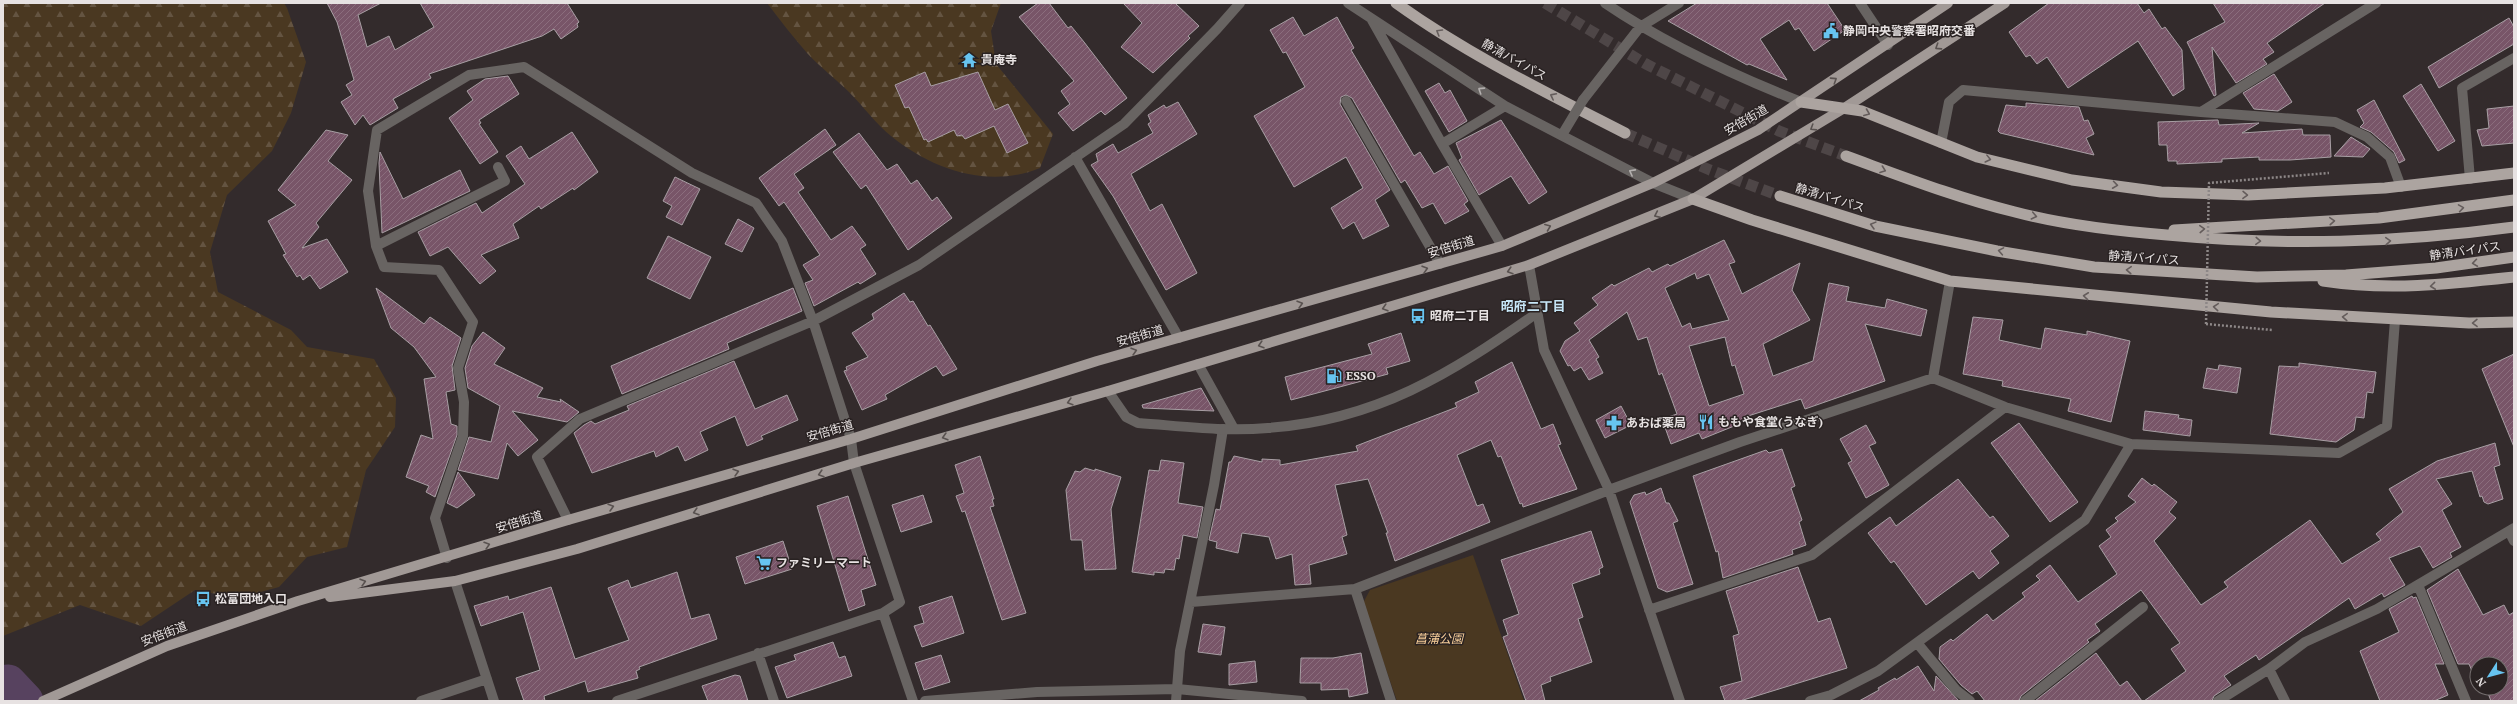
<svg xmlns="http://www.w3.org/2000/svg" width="2517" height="704" font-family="'PT Serif','Noto Sans JP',serif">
  <defs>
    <pattern id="forest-firs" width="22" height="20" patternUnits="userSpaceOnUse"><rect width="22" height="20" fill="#4a3821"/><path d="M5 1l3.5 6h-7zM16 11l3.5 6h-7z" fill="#645441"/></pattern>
    <pattern id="building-hatch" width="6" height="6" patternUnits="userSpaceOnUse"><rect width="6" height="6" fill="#785568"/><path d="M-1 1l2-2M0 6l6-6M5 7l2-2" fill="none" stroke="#8b6d7d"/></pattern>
  </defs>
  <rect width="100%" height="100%" fill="#332b2c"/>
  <!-- green -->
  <path fill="#4a3821" d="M1473,555L1524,701H1397L1363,603L1370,590Z"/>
  <!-- forest -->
  <path fill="url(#forest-firs)" d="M3,3H284L287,8L306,62L291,113L272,151L227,195L210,252L218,292L291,330L307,347L374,359L396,398L395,427L366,470L347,547L307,557L279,587L238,598L195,590L141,626L80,605L3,636Z
    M767,3H1001L991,31L996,64L1053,134L1040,168C989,189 933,170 891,136C876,124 863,106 849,92C836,79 820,67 807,53C793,37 780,20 767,3Z"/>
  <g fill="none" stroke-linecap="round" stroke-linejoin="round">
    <!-- river -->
    <path stroke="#57425f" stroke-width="37" d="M8,683L25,701"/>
  </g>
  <!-- building -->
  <path fill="url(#building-hatch)" stroke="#a89fa4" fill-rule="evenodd" d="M327,3H381L358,15L367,47L389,36L395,50L434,27L420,3H567L579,22L577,24L578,27L561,39L554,29L542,36L429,74L431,78L393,99L398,108L370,125L363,115L355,125L341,102L352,95L346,85L354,80L337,22Z
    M1038,3H1049L1068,28L1071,26L1084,42L1127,98L1105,115L1101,111L1073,131L1058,113L1070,104L1061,91L1074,81L1019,17Z
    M1123,3H1175L1199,26L1188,36L1190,38L1153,73L1121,47L1142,23Z
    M1697,3H1827L1845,30L1814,51L1799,28L1795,30L1789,20L1760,39L1787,80L1749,64L1747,65L1668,21Z
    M2049,3H2137L2144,13L2149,9L2162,29L2165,27L2182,50L2184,89L2173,96L2138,41L2068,88L2047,57L2037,64L2030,55L2026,57L2009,32Z
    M2213,3H2325L2267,43L2274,52L2263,59L2267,64L2236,83L2212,47L2216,95L2214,96L2187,42L2225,22Z
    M1293,17L1304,36L1337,17L1354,48L1351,50L1414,156L1420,152L1434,174L1448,166L1468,201L1464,204L1469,211L1445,224L1433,203L1422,208L1405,180L1401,183L1352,98L1346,95L1341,97L1340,104L1390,190L1375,200L1389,226L1363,239L1354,222L1343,229L1331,208L1363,188L1346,157L1294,187L1254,116L1305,87L1286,52L1283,53L1270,30Z
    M2509,18L2514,27V44L2439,88L2428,67Z
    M925,72L931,86L978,72L995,110L1008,104L1028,143L1007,153L994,126L965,139L962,135L957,136L954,130L928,142L926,139L924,140L909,107L905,108L895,85Z
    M2274,74L2292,102L2278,111L2254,109L2243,93Z
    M508,76L519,94L479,120L481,123L479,124L498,152L480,164L449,118L473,100L467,91L485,79Z
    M1439,83L1445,93L1450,90L1467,121L1449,132L1425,91Z
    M2421,84L2455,141L2438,151L2403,96Z
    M2374,100L2405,160L2399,163L2394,152L2371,132L2360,127L2364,123L2357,110Z
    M1178,102L1197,134L1131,174L1150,211L1162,204L1197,273L1166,290L1113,196L1091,165L1098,161L1096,154L1113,144L1118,153L1153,133L1148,124L1151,122L1148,115L1164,105L1166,108Z
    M2026,103L2079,107L2084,121L2088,120L2094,134L2086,138L2094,155L2000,133L1998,131L2006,105L2026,107Z
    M2514,106V143L2482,146L2477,130L2489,128L2487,109Z
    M1501,120L1547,192L1529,204L1511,176L1479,195L1459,160L1462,158L1456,143Z
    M2216,120H2218L2219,125L2259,123L2242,133L2302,129L2303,135H2330L2331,157L2290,160H2259V157L2222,159V162L2177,164V161H2168L2167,145H2159L2158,122Z
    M825,129L836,145L794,174L804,188L798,192L831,240L852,226L866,245L860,249L876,274L860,284L858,282L814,306L805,283L813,280L803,265L820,255L784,202L779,206L759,178Z
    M326,130L348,135L328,161L352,180L316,223L319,227L302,248L327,239L348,272L320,289L310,275L303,280L300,275L297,277L283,255L286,254L268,221L296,205L278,190Z
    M572,132L598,172L574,190L573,188L541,209L539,206L513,224L519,238L481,255L496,271L480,284L448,247L430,256L418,232L476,203L482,213L525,184L506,156L521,146L529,159Z
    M859,133L887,170L897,164L911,184L917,180L932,201L937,197L952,218L908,250L866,185L861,189L833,152Z
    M2351,137L2370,149L2363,157L2334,156Z
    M380,152L403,199L460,170L470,191L382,233L379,163Z
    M675,177L700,189L682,225L666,217L672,206L663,201Z
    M738,219L754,228L742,252L725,244Z
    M668,236L711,257L690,299L647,278Z
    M1724,240L1735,262L1729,264L1742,294L1800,263L1792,290L1810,320L1763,344L1773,376L1813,361L1829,283L1849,287L1846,301L1885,308L1887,299L1927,310L1921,336L1865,324L1885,381L1805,409L1801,399L1748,416L1749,420L1702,439L1699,433L1671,444L1662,419L1677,414L1662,373L1659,375L1647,337L1638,340L1627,312L1589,340L1599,357L1596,359L1603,373L1589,380L1581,367L1574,371L1570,365L1568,366L1560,351L1565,341L1580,331L1574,323L1598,305L1592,298L1612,284L1614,286L1649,268L1652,272L1668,264L1670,266ZM1695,273L1697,279L1709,274L1729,320L1692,329L1690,323L1682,327L1665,288ZM1725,337L1732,366L1735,365L1744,394L1709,406L1689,346Z
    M376,288L424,324L430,317L461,338L452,366L455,390L446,392L451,424L457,426V435L435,497L426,492L429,486L406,477L421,435L433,439L424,379L436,377L414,347L391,328Z
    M793,288L802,311L727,343L729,349L622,394L611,366Z
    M904,293L910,302L913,301L928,326L930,325L957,369L943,376L936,366L885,395L887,399L862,410L844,371L847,370L846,367L868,357L852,333L874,319L872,314Z
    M1973,317L2003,320L1999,340L2041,349L2045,328L2087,335V331L2130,341L2111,422L2068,411L2071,399L2002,386L2003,381L1963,374Z
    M483,332L505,348L494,364L543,388L537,397L561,402L560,399L579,412L567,422L512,411L538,440L518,456L507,443L498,479L458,470L469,437L491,442L500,406L468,388L465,368L472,346Z
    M1401,333L1410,361L1386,368L1388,374L1291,400L1285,377L1372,354L1368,344Z
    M2514,354V447L2482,369Z
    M734,361L755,409L787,395L798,420L761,436L763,439L747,446L735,416L700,432L708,450L685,461L678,446L656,457L654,451L592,473L574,433L584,425L591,421L595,424L629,410L627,406Z
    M1512,362L1541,429L1553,424L1561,444L1558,445L1577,489L1523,507L1522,503L1520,504L1501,456L1498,457L1491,440L1457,455L1477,506L1483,504L1490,522L1395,561L1386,533H1388L1368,479L1335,485L1347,535L1342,537L1347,554L1309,565L1311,584L1295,585L1292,554L1276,559L1269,537L1242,533L1238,553L1216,548L1217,542L1209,540L1216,509L1220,510L1229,462H1231L1234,456L1262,462V459L1280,460V465L1358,451L1356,446L1457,407L1455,403L1479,392L1475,382Z
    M2299,363L2376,372L2373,393L2367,392L2364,418L2356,417L2354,430L2336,442L2270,434L2279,366L2299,367Z
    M2219,365L2241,368L2237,393L2203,388L2207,368L2218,370Z
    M1201,388L1214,411L1143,408L1142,405Z
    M1621,406L1631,425L1605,438L1596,420Z
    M2145,411L2179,415L2178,418L2192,420L2190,436L2143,430Z
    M2019,423L2078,502L2050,522L1991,443Z
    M1866,425L1876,443L1869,446L1889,485L1866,498L1848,463L1852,461L1840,439Z
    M2495,443L2500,465L2494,467L2503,499L2488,504L2484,502L2482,496L2480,497L2472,471L2436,479L2452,504L2442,510L2461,547L2450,553L2452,557L2433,568L2420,546L2389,558L2405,585L2384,597L2382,593L2355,609L2349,598L2259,660L2256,655L2224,676L2231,685L2214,696L2212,701H2144L2186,671L2171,649L2180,643L2141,590L2095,624L2100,631L2087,640L2089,642L2021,696L2019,701H1985L1977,691L1972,694L1961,685L1939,659L1940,647L1951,639L1953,641L1987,614L1993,621L2025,597L2022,593L2040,580L2036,576L2050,565L2078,602L2117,574L2099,546L2111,537L2106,530L2118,521L2115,518L2136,502L2128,496L2142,478L2152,486L2154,484L2177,502L2169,512L2176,518L2154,541L2201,605L2228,587L2224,582L2310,520L2342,564L2381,540L2376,534L2403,512L2389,489L2437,461Z
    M1782,449L1795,486L1791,488L1802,520L1799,522L1806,545L1792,550L1793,554L1723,578L1718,551L1716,552L1693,476L1766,450L1769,453Z
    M980,456L994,499H992L994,506L990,507L1026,613L1002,620L965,511L962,512L956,496L964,493L955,465Z
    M1161,460L1184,463L1178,503L1203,507L1197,538L1183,535L1179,559L1176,558L1174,570L1165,569L1164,573L1154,572V575L1132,572L1149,470L1159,471Z
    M1085,468L1095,471V469L1121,477L1111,509L1116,569L1085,570L1082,540H1071L1066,490L1075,471L1080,472Z
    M458,472L475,495L457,508L447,503Z
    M1958,479L1990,518L1993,516L2009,536L1990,551L1999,563L1979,579L1973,571L1926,605L1894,561L1891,563L1868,533L1890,517L1896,526Z
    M1661,488L1666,503H1669L1678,521L1673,523L1693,584L1667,592L1658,588L1630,502L1634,495L1645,492L1646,495Z
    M923,495L932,522L901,532L892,505Z
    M848,496L876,585L861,590L865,605L849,611L817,506Z
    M1591,531L1603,567L1599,569L1600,574L1572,584L1583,617L1578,619L1592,662L1550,677L1551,681L1541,685L1545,701H1526L1503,637L1508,635L1503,620L1519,614L1501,560Z
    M783,541L792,569L745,584L736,557Z
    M1798,567L1818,622L1830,618L1847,668L1740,701H1725L1720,687L1742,681L1733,636L1739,634L1726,591Z
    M2458,569L2483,615L2504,605L2509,615L2514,612V701H2491L2486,688H2501V664H2477V668L2472,671L2469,664H2458L2427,590Z
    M677,572L691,619L709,614L717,639L639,667L640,669L636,671L638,678L588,692L585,681L544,696L545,701H524L516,678L540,670L523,612L481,626L474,606L508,596L509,600L551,587L575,659L629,640L608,588L628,580L631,588Z
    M952,596L964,633L922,647L914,626L924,623L919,607Z
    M2412,596L2413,598L2416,597L2444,664H2435L2448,695L2434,701H2380L2360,651L2399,632L2389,609Z
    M1203,624L1225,627L1221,655L1198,652Z
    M833,642L839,658L845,656L852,676L787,698L775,667L796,660L794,655Z
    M1361,653L1368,693L1349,697L1348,689L1321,690V683H1300L1301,658H1333Z
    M2096,653L2120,686L2127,681L2142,701H2035Z
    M941,655L950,682L924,690L915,663Z
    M1255,661L1257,682L1229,685V664Z
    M1918,666L1934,691L1936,676L1959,701H1859L1879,690L1878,688L1895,678L1896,680Z
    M735,675L740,676L748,701H708L702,686Z"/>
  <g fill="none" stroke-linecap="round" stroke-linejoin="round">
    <!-- trunk-tunnel -->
    <path stroke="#4e4647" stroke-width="11" stroke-dasharray="11 5.5" stroke-linecap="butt" d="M1545,3L1646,64L1779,131L1846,156
      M1625,133L1710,170L1780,196"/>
    <!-- path -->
    <path stroke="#8d8787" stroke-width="2.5" stroke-dasharray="2 2" stroke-linecap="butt" d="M2206,324L2272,330"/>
    <!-- minor -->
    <path stroke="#686462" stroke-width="10" d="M1348,3L1505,106L1653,183L1693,199
      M1605,3C1665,44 1733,75 1801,102
      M1860,3L1888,45
      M1372,20L1442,144
      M1583,100L1640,27L1679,3
      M1346,101L1440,264
      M2201,112L2376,3
      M1941,143L1949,102L1963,90L2201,112L2335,122L2367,137L2390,157L2401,187
      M1075,157L1179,338
      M2470,179L2462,88L2514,58
      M376,246L505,181L498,167
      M1502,246L1442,144L1505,106
      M1529,265L1544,350L1609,490L1680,701
      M1198,364L1234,429
      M1933,378L1950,281
      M568,520L537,457L580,419L813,321L919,265L1124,124L1217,29L1240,3
      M2509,531L2514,541
      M447,558L435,518L463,436L464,402L458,368L473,322L439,270L384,267L376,246L368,191L377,130L469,75L524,67L692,173L756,203L782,241L813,321L851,439L854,463L900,602L883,613
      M455,581L494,701
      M2418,585L2466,701
      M1191,602L1355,589
      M1649,610L1812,555L2005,407
      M1918,644L1956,690L1970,701
      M758,653L774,701
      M2269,669L2285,701
      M421,701L487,679
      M617,701L883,613L913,701
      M925,701L1037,692L1177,689L1302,701
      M1176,701L1180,651L1214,485L1223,429
      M1391,701L1355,589L1609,490L1740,442L1933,378L2005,407L2131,444L2339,453L2387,426L2395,320
      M1810,701L1831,695L1878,671L2085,520L2131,444
      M2025,701L2143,607
      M2218,701L2269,669L2305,642L2377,609L2514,528"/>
    <!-- tertiary -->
    <path stroke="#686462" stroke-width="10" d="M1108,391L1126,417L1138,423C1181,426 1224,432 1268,428C1377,420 1450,374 1537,313"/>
    <!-- primary -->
    <path stroke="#a19996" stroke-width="10" d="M330,597L455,581L577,549L854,463L1108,391L1529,265L1693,199L1846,107L2005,3
      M43,701L167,646L298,601L568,520L851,439L1097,361L1502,246L1653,183L1758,130L1948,3"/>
    <!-- trunk -->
    <path stroke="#aca4a0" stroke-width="11" d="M1396,3C1467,54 1547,93 1625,133
      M1801,102L1862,111L1977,157L2072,180L2161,192L2248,195L2385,188L2514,173
      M1846,156C1901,176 1957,198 2015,212C2064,225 2116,231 2167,235C2286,246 2395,243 2514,227
      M1780,196L1875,226L1997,251L2094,267L2257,277L2346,275L2436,268L2514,257
      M1693,199L1752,220L1950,281L2271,312L2469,323L2514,322
      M2174,230L2379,218L2514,200
      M2323,281C2388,291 2450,284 2514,277"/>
    <!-- path-bridge -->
    <path stroke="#8d8787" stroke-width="2.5" stroke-dasharray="2 2" stroke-linecap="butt" d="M2206,324L2209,183L2329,173"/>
    <!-- minor-bridge -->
    <path stroke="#686462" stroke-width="10" d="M1562,135L1583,100"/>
  </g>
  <!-- one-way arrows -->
  <defs><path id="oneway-chevron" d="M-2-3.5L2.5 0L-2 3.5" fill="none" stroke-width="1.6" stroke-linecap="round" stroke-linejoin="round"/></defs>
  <g stroke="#645c5b">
    <use href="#oneway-chevron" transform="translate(1439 32) rotate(-149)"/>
    <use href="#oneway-chevron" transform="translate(1553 96) rotate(-153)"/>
    <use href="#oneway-chevron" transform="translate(1867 113) rotate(22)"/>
    <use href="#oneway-chevron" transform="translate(1988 159) rotate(14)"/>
    <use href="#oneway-chevron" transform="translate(1883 170) rotate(20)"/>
    <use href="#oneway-chevron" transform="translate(2115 185) rotate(8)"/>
    <use href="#oneway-chevron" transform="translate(2245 195) rotate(1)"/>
    <use href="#oneway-chevron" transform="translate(2461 208) rotate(-9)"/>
    <use href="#oneway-chevron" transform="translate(2034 216) rotate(12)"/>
    <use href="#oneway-chevron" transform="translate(2332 221) rotate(-4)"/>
    <use href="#oneway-chevron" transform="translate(1873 225) rotate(-165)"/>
    <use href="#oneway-chevron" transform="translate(2202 229) rotate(-3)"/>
    <use href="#oneway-chevron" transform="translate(2258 241) rotate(3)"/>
    <use href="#oneway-chevron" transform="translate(2388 241) rotate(-4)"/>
    <use href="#oneway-chevron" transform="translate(2001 251) rotate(-170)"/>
    <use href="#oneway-chevron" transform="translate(2475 263) rotate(172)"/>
    <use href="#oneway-chevron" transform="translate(2129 270) rotate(-176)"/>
    <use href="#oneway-chevron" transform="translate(2433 286) rotate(174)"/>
    <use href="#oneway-chevron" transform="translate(2086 296) rotate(-174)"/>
    <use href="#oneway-chevron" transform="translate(2216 307) rotate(-175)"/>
    <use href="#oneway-chevron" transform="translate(2345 317) rotate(-177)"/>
    <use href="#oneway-chevron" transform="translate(2475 323) rotate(179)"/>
  </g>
  <g stroke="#595250">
    <use href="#oneway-chevron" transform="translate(1938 47) rotate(147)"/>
    <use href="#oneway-chevron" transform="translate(1834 80) rotate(-33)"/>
    <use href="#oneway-chevron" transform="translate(1813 128) rotate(148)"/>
    <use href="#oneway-chevron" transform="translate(1657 215) rotate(156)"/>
    <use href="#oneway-chevron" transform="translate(1548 227) rotate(-22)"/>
    <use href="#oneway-chevron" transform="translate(1425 269) rotate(-16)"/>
    <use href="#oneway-chevron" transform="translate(1510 271) rotate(163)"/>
    <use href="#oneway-chevron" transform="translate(1300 304) rotate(-16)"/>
    <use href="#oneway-chevron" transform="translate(1385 308) rotate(163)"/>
    <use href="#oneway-chevron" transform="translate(1261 345) rotate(163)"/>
    <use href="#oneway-chevron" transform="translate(1134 351) rotate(-16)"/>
    <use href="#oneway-chevron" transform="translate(1070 402) rotate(164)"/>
    <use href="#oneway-chevron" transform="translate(945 437) rotate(164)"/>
    <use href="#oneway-chevron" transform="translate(736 472) rotate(-16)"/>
    <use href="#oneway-chevron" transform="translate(821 474) rotate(163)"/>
    <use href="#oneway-chevron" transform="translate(611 507) rotate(-16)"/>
    <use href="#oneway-chevron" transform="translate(696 512) rotate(163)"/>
    <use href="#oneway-chevron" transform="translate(487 545) rotate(-17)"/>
    <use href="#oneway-chevron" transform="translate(363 582) rotate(-16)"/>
  </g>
  <g stroke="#b4b0af">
    <use href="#oneway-chevron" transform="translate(1481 90) rotate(-147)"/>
    <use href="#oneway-chevron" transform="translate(1632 172) rotate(-152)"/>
  </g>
  <!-- icons -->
  <defs>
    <symbol id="civic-bare" viewBox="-9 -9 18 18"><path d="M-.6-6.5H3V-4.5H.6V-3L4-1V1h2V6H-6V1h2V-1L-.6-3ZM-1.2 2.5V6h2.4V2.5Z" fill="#67c4f0" stroke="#292222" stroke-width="2.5" paint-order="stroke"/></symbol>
    <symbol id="temple-bare" viewBox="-9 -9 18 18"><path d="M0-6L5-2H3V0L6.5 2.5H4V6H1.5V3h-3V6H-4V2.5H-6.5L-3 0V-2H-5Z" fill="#67c4f0" stroke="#292222" stroke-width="2.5" paint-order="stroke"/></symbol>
    <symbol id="bus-bare" viewBox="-9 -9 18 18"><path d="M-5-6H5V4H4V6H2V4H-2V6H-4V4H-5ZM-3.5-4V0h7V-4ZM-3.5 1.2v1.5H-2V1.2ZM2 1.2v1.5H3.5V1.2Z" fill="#67c4f0" stroke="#292222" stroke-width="2.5" paint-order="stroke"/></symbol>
    <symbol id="fuel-bare" viewBox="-9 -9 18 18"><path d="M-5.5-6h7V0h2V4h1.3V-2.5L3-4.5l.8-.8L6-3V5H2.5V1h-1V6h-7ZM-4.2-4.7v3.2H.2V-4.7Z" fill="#67c4f0" stroke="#292222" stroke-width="2.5" paint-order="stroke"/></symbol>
    <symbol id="restaurant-bare" viewBox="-9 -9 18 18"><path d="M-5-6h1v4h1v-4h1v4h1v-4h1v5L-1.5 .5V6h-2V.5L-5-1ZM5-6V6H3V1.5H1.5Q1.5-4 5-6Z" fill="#67c4f0" stroke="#292222" stroke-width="2.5" paint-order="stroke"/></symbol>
    <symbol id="pharmacy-bare" viewBox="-9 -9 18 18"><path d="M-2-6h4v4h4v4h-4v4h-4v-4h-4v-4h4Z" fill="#67c4f0" stroke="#292222" stroke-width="2.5" paint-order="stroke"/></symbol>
    <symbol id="supermarket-bare" viewBox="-9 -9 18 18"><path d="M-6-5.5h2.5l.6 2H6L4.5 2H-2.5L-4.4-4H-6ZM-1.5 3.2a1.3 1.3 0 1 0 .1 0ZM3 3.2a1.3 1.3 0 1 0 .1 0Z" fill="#67c4f0" stroke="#292222" stroke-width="2.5" paint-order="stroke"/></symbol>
  </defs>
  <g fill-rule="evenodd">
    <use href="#civic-bare" x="1820" y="20" width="22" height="22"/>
    <use href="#temple-bare" x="958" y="49" width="22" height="22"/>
    <use href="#bus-bare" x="1407" y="305" width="22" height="22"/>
    <use href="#fuel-bare" x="1323" y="365" width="22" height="22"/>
    <use href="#restaurant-bare" x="1695" y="411" width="22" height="22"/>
    <use href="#pharmacy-bare" x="1603" y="412" width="22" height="22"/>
    <use href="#supermarket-bare" x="753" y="552" width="22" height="22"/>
    <use href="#bus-bare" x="192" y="588" width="22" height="22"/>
  </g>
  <g text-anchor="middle" stroke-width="3" stroke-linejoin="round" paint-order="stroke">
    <!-- poi labels -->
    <g font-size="12" font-weight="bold" fill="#e7e2e2" stroke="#292222" text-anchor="start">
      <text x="1843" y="35">静岡中央警察署昭府交番</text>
      <text x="981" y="64">貴庵寺</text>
      <text x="1430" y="320">昭府二丁目</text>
      <text x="1346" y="380">ESSO</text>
      <text x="1718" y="426">ももや食堂(うなぎ)</text>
      <text x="1626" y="427">あおば薬局</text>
      <text x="776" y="567">ファミリーマート</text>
      <text x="215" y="603">松富団地入口</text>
    </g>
    <!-- street labels -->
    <g font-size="12" fill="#e7e2e2" stroke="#292222">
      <text transform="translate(1514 60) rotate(29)" y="4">静清バイパス</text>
      <text transform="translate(1746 120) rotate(-30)" y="4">安倍街道</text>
      <text transform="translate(1830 198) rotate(17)" y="4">静清バイパス</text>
      <text transform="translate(1451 247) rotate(-17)" y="4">安倍街道</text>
      <text transform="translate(2465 251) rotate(-8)" y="4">静清バイパス</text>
      <text transform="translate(2144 258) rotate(4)" y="4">静清バイパス</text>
      <text transform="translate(1140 336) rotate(-16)" y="4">安倍街道</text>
      <text transform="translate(830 431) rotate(-16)" y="4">安倍街道</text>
      <text transform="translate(519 522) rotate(-17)" y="4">安倍街道</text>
      <text transform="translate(164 634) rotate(-21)" y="4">安倍街道</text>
    </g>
    <!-- park labels -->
    <g font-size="12" font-style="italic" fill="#fad09b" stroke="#292222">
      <text x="1439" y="643">菖蒲公園</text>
    </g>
    <!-- neighbourhood labels -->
    <g font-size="13" font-weight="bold" fill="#c7e6f7" stroke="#292222">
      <text x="1533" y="311">昭府二丁目</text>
    </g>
  </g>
  <!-- border -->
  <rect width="2517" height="704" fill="none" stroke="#e7e2e2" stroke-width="8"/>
  <!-- north arrow -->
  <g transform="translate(2489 676) rotate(234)"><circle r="19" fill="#292222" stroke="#756f6f"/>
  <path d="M0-3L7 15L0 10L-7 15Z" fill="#67c4f0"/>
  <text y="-6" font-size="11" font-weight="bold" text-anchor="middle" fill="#e7e2e2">N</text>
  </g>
</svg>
